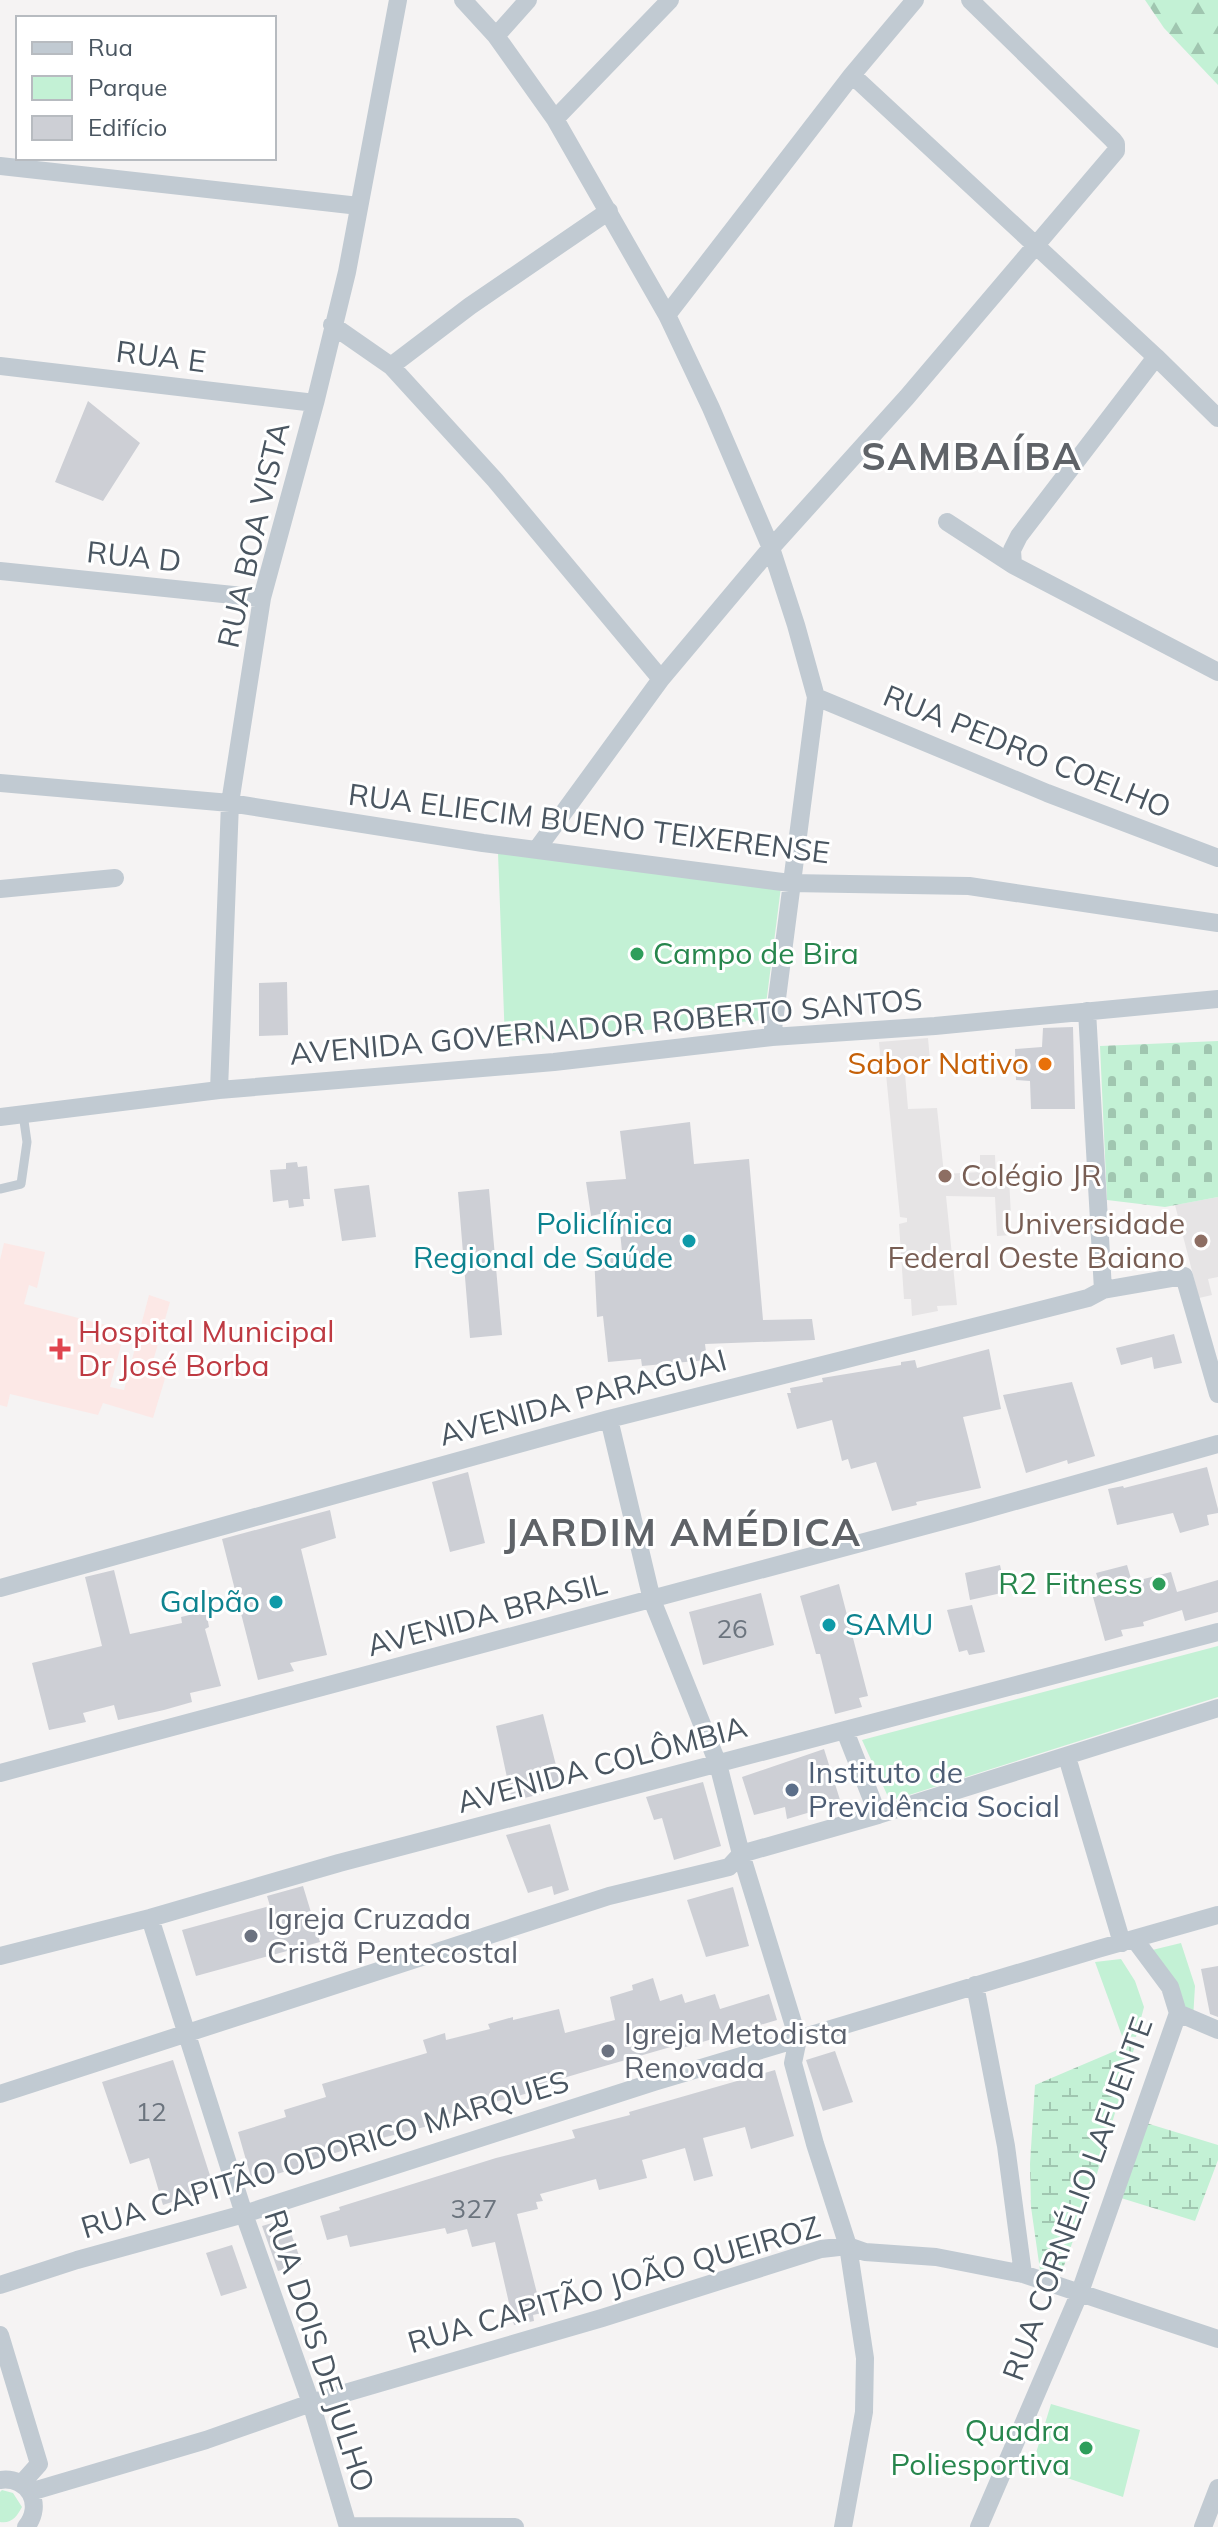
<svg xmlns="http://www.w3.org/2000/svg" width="1218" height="2527" font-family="Mulish,sans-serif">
  <defs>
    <pattern id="forest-firs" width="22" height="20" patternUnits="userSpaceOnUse" patternTransform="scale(2)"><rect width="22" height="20" fill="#c3f1d5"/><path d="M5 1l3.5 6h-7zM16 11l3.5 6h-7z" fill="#a0c6b0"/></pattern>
    <pattern id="wetland-marsh" width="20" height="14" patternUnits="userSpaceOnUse" patternTransform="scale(2)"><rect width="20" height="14" fill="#c3f1d5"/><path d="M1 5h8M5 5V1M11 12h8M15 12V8" fill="none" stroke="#a0c6b0"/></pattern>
    <pattern id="cemetery-stones" width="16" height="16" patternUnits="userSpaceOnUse" patternTransform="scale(2)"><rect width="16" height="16" fill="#c3f1d5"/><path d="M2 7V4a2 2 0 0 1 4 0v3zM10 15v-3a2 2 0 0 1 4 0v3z" fill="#a0c6b0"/></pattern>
  </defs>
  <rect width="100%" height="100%" fill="#f5f3f3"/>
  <!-- education -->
  <path fill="#e6e4e5" d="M928,1038L930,1060L904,1062L908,1109L937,1108L944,1174L980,1172V1155H995L996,1178H1009L1012,1235L997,1236L995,1197L946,1196L957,1305L937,1306L938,1311L912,1316L911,1299H904L899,1224L907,1222V1218L900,1217L885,1064H881L879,1042Z
    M1218,1197V1277L1208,1279L1212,1295L1199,1298L1175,1205Z"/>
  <!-- medical -->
  <path fill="#fce8e6" d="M4,1243L45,1252L37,1288L29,1285L24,1304L125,1330L110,1387L124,1390L149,1295L170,1302L151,1368L167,1372L153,1418L103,1403L98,1415L10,1394L7,1407L0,1405V1260Z"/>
  <!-- forest -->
  <path fill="url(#forest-firs)" d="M1145,0H1218V85L1164,28Z"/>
  <!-- wetland -->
  <path fill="url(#wetland-marsh)" d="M1136,2042L1096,2177L1061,2274L1040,2270L1031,2207L1030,2164L1035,2085Z
    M1146,2123L1218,2145V2160L1195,2221L1121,2198Z"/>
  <!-- cemetery -->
  <path fill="url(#cemetery-stones)" d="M1218,1041V1197L1165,1207L1107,1200L1100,1046Z"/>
  <!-- park -->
  <path fill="#c3f1d5" d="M498,853L781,887L764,1020L505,1042Z
    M1218,1646V1697L890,1801L862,1740Z
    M1181,1943L1195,1986L1193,2019L1144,1952Z
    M1121,1959L1135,1981L1144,2007L1136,2037L1122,2036L1095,1962Z
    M1051,2404L1140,2430L1123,2497L1032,2466Z
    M2,2490L13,2493L22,2507C17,2516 12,2524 0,2522V2492Z"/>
  <!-- building -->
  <path fill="#cdcfd5" d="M88,401L140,443L103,501L55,482Z
    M287,982L288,1035L259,1036V983Z
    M1073,1027L1075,1109H1031L1030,1081L1016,1080L1015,1049L1042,1047L1043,1028Z
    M690,1122L694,1164L749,1159L763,1320L812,1319L815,1340L705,1344L707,1360L642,1366L641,1359L608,1362L603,1316L597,1317L594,1255L622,1252L618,1210L591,1216L586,1182L626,1179L620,1131Z
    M297,1162L298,1167L307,1166L310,1199H303L304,1206L289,1208L288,1200L273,1202L270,1170L286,1169V1163Z
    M369,1185L376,1237L342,1241L334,1189Z
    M489,1189L502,1335L470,1338L458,1192Z
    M1174,1334L1182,1363L1154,1369L1152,1357L1121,1365L1116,1348Z
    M989,1349L1001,1409L963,1417L981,1488L916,1502L917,1505L892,1511L876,1462L851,1469L848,1459L842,1461L832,1420L797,1429L787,1393H791L790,1388L823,1382L822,1378L901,1365V1362L915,1360L917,1368Z
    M1072,1382L1095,1456L1068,1464L1067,1460L1026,1473L1003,1395Z
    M1207,1467L1218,1509V1513L1207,1515L1209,1525L1180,1533L1173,1513L1117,1525L1108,1489L1123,1486L1124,1488Z
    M468,1472L485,1543L450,1552L432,1482Z
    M330,1510L336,1538L301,1549L327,1655L290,1663L294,1671L258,1680L222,1539Z
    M1000,1565L1006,1592L970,1600L965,1573Z
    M1127,1565L1132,1582L1171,1572L1177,1592L1218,1580V1612L1185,1621L1182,1610L1143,1622L1144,1626L1121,1630L1123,1636L1105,1641L1093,1597L1103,1594L1096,1573Z
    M114,1570L130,1634L182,1623L181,1617L206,1611L209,1627L205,1629L221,1686L190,1693L192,1702L164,1710L118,1720L114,1705L83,1713L86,1722L49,1730L32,1663L102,1646L85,1577Z
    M839,1584L868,1696L859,1698L862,1707L835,1714L820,1654H816L800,1596Z
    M761,1593L774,1645L703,1665L689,1612Z
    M972,1605L985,1652L969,1655L967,1650L959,1652L947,1610Z
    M543,1714L562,1789L512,1801L496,1726Z
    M824,1749L841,1803L787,1819L785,1807L754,1815L742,1777Z
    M703,1782L721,1846L674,1860L662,1818L654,1820L646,1797Z
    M550,1824L569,1890L554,1895L552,1886L528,1893L506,1835Z
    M303,1886L320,1942L196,1976L182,1930L270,1906L267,1896Z
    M733,1887L749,1946L706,1957L687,1900Z
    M1218,1966V2017L1210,2014L1201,1969Z
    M653,1978L660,2001L682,1994L685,2003L715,1994L720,2009L769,1994L777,2020L675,2050L674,2046L577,2074L557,2080L559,2085L445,2115L447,2121L386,2137L300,2164L301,2167L252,2181L238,2132L286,2117L284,2110L326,2097L322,2084L427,2053L423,2040L445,2033L446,2040L490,2029L488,2024L513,2017V2020L559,2009L565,2033L615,2020L610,1997L633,1990L632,1985Z
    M835,2051L853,2102L823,2111L806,2060Z
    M173,2060L214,2188L163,2205L149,2158L130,2164L102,2082Z
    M775,2070L794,2136L751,2149L745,2127L703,2138L713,2176L694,2181L685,2148L642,2160L647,2178L599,2190L596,2179L540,2194L543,2201L536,2202L538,2209L517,2214L542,2313L533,2315L534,2321L514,2325L495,2242L472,2247L467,2229L447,2234L445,2228L350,2247L347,2235L327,2240L320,2216L340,2210L339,2207L496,2158L575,2138L572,2130L630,2115L629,2112Z
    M286,2219L302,2264L278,2271L262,2226Z
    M232,2245L247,2288L221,2296L206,2253Z"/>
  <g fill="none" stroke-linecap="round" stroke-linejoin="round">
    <!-- service -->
    <path stroke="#c1cad2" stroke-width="9" d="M0,1189L21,1184L27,1142L23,1114"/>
    <!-- minor -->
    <path stroke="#c1cad2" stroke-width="18" d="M463,0L496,36L555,119L667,315L711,408L771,548L796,625L816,697L772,1037
      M496,36L528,0
      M852,75L1156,357L1218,418
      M555,119L670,0
      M0,166L359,206
      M667,315L852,75L915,0
      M332,325L391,366L495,480L661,679
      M1156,357L1019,536L1012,550L1013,565L1218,672
      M0,366L315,403
      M391,366L470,306L609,211
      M947,522L1013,565
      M0,571L262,598
      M816,697L1047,793L1218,858
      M0,783L230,803L483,843L790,883L969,886L1218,923
      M537,849L661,679L771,548L907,397L1116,151V144L1113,140L970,0
      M0,889L115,878
      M1087,1011L1103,1290
      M219,1090L230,803L262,598L315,403L347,272L398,0
      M0,1117L219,1090L554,1062L772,1037L935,1026L1218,999
      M609,1419L652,1600L718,1764L741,1854L798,2039L793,2063L815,2144L848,2246L865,2358L864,2412L843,2527
      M0,1588L609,1419L1088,1298L1103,1290L1184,1276L1218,1394
      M845,1731L878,1815
      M1067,1757L1122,1943
      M0,1773L969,1514L1218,1444
      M150,1918L244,2214L311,2403L348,2527
      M0,1956L150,1918L339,1863L1218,1632
      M975,1985L1006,2146L1023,2274
      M1178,2013L1218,2030
      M0,2094L609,1896L729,1867L741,1854L878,1815L1218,1708
      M0,2285L77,2260L244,2214L654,2082L1098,1949L1218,1915
      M0,2335L39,2464L22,2483
      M0,2480C29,2476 44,2505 26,2527
      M30,2492L206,2440L311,2403L602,2318L821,2249L848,2246L865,2252L936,2257L1023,2274L1218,2339
      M348,2526L515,2527
      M979,2527L1080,2292L1178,2013L1170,1987L1135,1940
      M1203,2527L1218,2488"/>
  </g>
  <!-- markers -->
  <g fill="#2e9e5b" stroke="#fff" stroke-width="3">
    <circle cx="637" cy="954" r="8"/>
    <circle cx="1159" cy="1584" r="8"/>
    <circle cx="1086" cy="2448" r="8"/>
  </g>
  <circle fill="#e8710a" stroke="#fff" stroke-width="3" cx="1045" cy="1064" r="8"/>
  <g fill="#8d6e63" stroke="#fff" stroke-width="3">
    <circle cx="945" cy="1176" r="8"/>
    <circle cx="1201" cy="1241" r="8"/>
  </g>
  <g fill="#0f9aa8" stroke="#fff" stroke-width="3">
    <circle cx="689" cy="1241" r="8"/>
    <circle cx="276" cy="1602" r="8"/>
    <circle cx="829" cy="1625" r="8"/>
  </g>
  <path fill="#e0444e" stroke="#fff" stroke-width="3" d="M56 1337h8v8h8v8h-8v8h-8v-8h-8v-8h8z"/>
  <circle fill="#5c6f8a" stroke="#fff" stroke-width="3" cx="792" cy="1790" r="8"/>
  <g fill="#6b7280" stroke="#fff" stroke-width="3">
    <circle cx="251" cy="1936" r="8"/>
    <circle cx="608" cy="2051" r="8"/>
  </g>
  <g text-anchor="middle" stroke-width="6" stroke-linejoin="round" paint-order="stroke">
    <!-- number labels -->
    <g font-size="26" fill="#6b747e">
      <text x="732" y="1638">26</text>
      <text x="151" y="2121">12</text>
      <text x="474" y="2218">327</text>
    </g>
    <!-- street labels -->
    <g font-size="30" fill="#4a5661" stroke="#fff">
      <text transform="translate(161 357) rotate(7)" y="10">RUA E</text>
      <text transform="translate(254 535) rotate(-77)" y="10">RUA BOA VISTA</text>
      <text transform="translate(134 557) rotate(6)" y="10">RUA D</text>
      <text transform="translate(1027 752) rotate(22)" y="10">RUA PEDRO COELHO</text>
      <text transform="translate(589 824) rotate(7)" y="10">RUA ELIECIM BUENO TEIXERENSE</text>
      <text transform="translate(606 1027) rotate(-5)" y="10">AVENIDA GOVERNADOR ROBERTO SANTOS</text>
      <text transform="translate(583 1398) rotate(-15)" y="10">AVENIDA PARAGUAI</text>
      <text transform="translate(487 1615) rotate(-15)" y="10">AVENIDA BRASIL</text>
      <text transform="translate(602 1765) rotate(-15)" y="10">AVENIDA COLÔMBIA</text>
      <text transform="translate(325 2155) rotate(-17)" y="10">RUA CAPITÃO ODORICO MARQUES</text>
      <text transform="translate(1078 2199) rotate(-70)" y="10">RUA CORNÉLIO LAFUENTE</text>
      <text transform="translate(614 2285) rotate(-16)" y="10">RUA CAPITÃO JOÃO QUEIROZ</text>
      <text transform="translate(319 2351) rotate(72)" y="10">RUA DOIS DE JULHO</text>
    </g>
    <!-- leisure labels -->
    <g font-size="30" fill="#27864d" stroke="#fff" text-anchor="end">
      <text x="653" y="964" text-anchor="start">Campo de Bira</text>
      <text x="1143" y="1594">R2 Fitness</text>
      <text x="1070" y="2441">Quadra<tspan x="1070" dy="34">Poliesportiva</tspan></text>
    </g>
    <!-- food labels -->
    <g font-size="30" fill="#c56008" stroke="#fff" text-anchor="end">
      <text x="1029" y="1074">Sabor Nativo</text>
    </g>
    <!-- education labels -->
    <g font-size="30" fill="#785e54" stroke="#fff" text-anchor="start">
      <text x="961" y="1186">Colégio JR</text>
      <text x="1185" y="1234" text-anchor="end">Universidade<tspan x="1185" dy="34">Federal Oeste Baiano</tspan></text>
    </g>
    <!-- culture labels -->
    <g font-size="30" fill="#0d838f" stroke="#fff" text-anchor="end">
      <text x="673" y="1234">Policlínica<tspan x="673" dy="34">Regional de Saúde</tspan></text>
      <text x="260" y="1612">Galpão</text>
      <text x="845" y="1635" text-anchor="start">SAMU</text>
    </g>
    <!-- health labels -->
    <g font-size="30" fill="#be3a42" stroke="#fff" text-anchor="start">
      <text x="78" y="1342">Hospital Municipal<tspan x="78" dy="34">Dr José Borba</tspan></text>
    </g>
    <!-- service labels -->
    <g font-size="30" fill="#4e5e75" stroke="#fff" text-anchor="start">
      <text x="808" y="1783">Instituto de<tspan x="808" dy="34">Previdência Social</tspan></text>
    </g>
    <!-- worship labels -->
    <g font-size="30" fill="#5b616d" stroke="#fff" text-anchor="start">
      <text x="267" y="1929">Igreja Cruzada<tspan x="267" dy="34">Cristã Pentecostal</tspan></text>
      <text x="624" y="2044">Igreja Metodista<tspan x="624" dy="34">Renovada</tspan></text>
    </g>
    <!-- district labels -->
    <g font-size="38" font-weight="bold" letter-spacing="2" fill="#5f6368" stroke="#fff">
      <text x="972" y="470">SAMBAÍBA</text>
      <text x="683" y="1546">JARDIM AMÉDICA</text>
    </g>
  </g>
  <!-- legend -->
  <rect x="16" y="16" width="260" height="144" fill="#ffffff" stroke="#b7bbc0" stroke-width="2"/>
  <rect x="32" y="42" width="40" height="12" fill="#c1cad2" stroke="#b7bbc0" stroke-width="2"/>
  <text x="88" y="56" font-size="24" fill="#4a5661">Rua</text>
  <rect x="32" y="76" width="40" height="24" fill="#c3f1d5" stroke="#b7bbc0" stroke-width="2"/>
  <text x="88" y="96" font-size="24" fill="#4a5661">Parque</text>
  <rect x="32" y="116" width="40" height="24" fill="#cdcfd5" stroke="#b7bbc0" stroke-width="2"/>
  <text x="88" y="136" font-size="24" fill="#4a5661">Edifício</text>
</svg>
